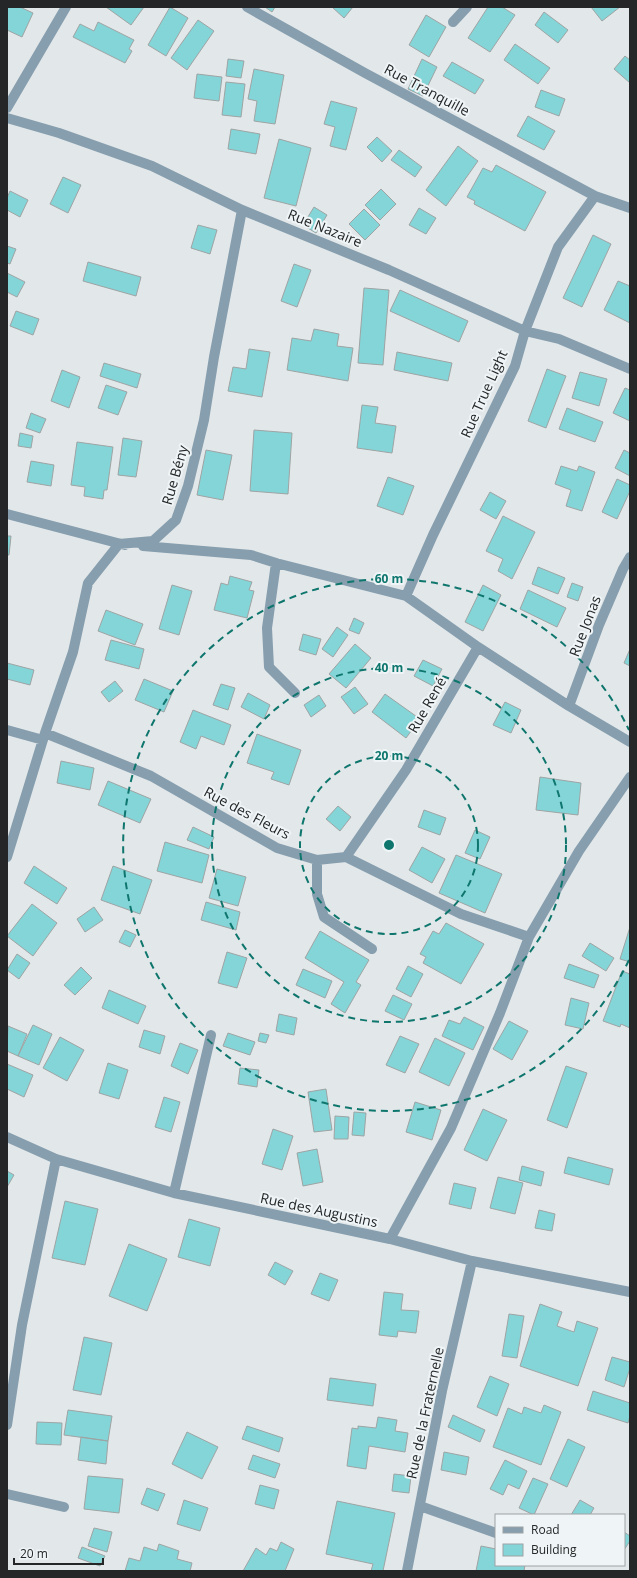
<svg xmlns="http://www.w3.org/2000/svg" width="637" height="1578" font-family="'Open Sans',sans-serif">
  <rect width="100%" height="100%" fill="#e2e7e9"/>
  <!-- building -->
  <path fill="#84d5d8" stroke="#9ea4a4" d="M7,7H20L33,13L22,37L7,30Z
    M106,7H144L131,25Z
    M170,7L188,18L166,56L148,45Z
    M265,7H275L272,12Z
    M332,7H353L344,18Z
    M488,7H502L515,15L490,52L468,38Z
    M591,7H620L602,21Z
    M544,12L568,30L558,43L535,25Z
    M426,15L446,27L429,57L409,45Z
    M198,20L214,31L187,70L171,58Z
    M98,22L134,40L129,49L132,51L125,63L73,37L80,24L94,31Z
    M515,44L550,68L538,84L504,60Z
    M625,56L630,60V83L614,69Z
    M228,59L244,61L241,78L226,76Z
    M422,59L437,67L423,96L408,89Z
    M452,62L484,80L475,94L443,76Z
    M254,69L284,75L275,124L254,121L257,101L248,99Z
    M197,74L222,77L219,101L194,98Z
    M226,82L245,84L241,117L222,115Z
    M541,90L565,99L559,116L535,107Z
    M331,101L357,108L346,150L330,146L335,127L324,124Z
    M528,116L555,131L544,150L517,136Z
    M231,129L260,134L256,154L228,149Z
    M377,137L392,151L382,162L367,147Z
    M279,139L311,148L296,206L264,198Z
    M458,146L478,161L446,206L426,190Z
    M399,150L422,167L415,177L391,160Z
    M496,165L546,192L525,231L474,204L475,201L467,197L483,168L492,172Z
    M63,177L81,185L68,213L50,204Z
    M381,189L396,204L380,220L365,205Z
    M10,191L28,200L20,217L7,210V198Z
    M314,207L327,215L316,233L303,225Z
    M419,208L436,218L426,234L409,225Z
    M364,209L380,225L365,240L349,224Z
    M198,225L217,230L210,254L191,248Z
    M593,235L611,244L582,307L563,298Z
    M7,246L16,249L10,264L7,263Z
    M88,262L141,277L136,296L83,281Z
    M294,264L311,270L297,307L281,301Z
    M7,273L25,282L17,297L7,292Z
    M618,281L630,286V323L604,310Z
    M364,288L389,290L383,365L358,363Z
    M400,290L468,321L459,342L390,311Z
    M16,311L39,319L33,335L10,326Z
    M314,329L339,334L337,346L353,348L348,381L287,370L292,338L311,341Z
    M249,349L270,352L262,397L228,391L233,367L246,369Z
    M397,352L452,363L448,381L394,370Z
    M104,363L141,374L137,388L100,376Z
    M547,369L566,376L546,428L528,421Z
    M62,370L80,377L69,408L51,401Z
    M580,372L607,379L599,406L572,398Z
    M106,385L127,392L118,415L98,408Z
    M625,388L630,390V421L613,413Z
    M362,405L378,407L375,423L396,426L392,453L357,448Z
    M567,408L603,422L595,442L559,429Z
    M31,413L46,419L40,433L26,428Z
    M254,430L292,433L288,494L250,491Z
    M20,433L33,436L31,448L18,446Z
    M123,438L142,441L136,477L118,475Z
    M77,442L113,447L107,490H104L103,499L84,496L85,487L71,485Z
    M206,450L232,455L223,500L197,495Z
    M624,450L630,453V476L615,468Z
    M31,461L54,465L51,486L27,482Z
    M561,466L577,471L579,466L595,472L582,511L566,506L571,490L555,484Z
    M388,477L414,486L403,515L377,506Z
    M617,479L630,485V491L617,519L602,512Z
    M490,492L506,501L496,519L480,510Z
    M503,516L535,532L512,579L498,571L503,559L486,551Z
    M7,536H11L9,555H7Z
    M538,567L565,578L558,594L532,584Z
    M230,576L252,582L249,590L254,591L247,618L214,610L221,583L228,585Z
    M572,583L583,587L578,601L567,597Z
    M172,585L192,591L179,635L159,629Z
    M483,585L501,595L483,631L465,622Z
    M528,590L566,608L557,627L520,609Z
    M106,610L143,624L135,645L98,631Z
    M354,618L364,623L359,634L349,630Z
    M337,627L348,635L333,657L322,649Z
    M303,634L321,639L316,655L299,650Z
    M111,640L144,649L139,669L105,660Z
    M355,644L371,658L346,688L329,674Z
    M630,649V666L624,663Z
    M423,660L442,669L433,686L414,676Z
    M7,663L34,670L30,685L7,679Z
    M144,679L173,691L164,712L135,700Z
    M115,681L123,691L109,702L101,692Z
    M221,684L235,688L228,710L213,705Z
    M355,687L368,704L354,714L341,697Z
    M248,693L270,705L264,719L241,707Z
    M385,694L420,719L406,738L372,712Z
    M319,695L326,706L311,717L304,705Z
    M505,702L521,710L511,733L493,725Z
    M193,710L231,725L224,745L201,736L196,749L180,742Z
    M257,734L301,750L289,785L271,779L274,772L247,763Z
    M61,761L94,768L90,790L57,783Z
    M540,777L581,783L578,815L536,810Z
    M108,781L151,799L140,823L98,805Z
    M338,806L351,817L340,831L326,819Z
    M424,810L446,818L440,835L418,827Z
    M193,827L214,837L209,849L187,840Z
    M475,830L490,837L480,859L465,853Z
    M165,842L209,855L202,883L157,871Z
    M422,847L445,859L432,883L409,870Z
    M456,855L502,874L485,913L439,893Z
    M34,866L67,888L57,904L24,883Z
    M113,866L152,880L140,914L101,900Z
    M217,869L246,877L238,906L209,898Z
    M206,902L240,912L236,930L201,920Z
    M32,904L57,923L33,956L7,936Z
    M94,907L103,920L85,932L77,919Z
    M446,923L484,944L461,984L423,963L426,957L420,954L433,931L439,934Z
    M630,927V962L620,959Z
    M125,930L136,935L130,947L119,942Z
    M320,931L369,960L356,982L361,985L345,1013L331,1004L344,982L305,958Z
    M590,943L614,958L606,971L582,956Z
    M227,952L247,958L237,988L218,983Z
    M17,954L30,963L19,979L7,970Z
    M569,964L599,975L594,988L564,978Z
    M408,966L423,974L411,997L396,989Z
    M81,967L92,978L75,995L64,985Z
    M303,969L332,981L325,998L296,985Z
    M622,971L630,974V1028L621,1024L620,1027L603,1021Z
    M109,990L146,1006L138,1024L102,1008Z
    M393,995L412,1004L404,1020L385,1011Z
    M571,998L589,1003L583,1029L565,1025Z
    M279,1014L297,1018L294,1035L276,1031Z
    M464,1017L484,1027L473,1050L442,1036L449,1020L460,1024Z
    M509,1021L528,1031L512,1060L493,1049Z
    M33,1025L52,1034L39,1065L18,1056Z
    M8,1026L27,1034L18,1056L7,1051Z
    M144,1030L165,1036L160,1054L139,1047Z
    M228,1033L255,1042L250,1055L223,1046Z
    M260,1033L269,1035L266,1043L258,1041Z
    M400,1036L419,1044L405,1073L386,1065Z
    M60,1037L84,1050L67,1081L43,1068Z
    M435,1038L465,1053L449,1086L419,1072Z
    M180,1043L198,1050L188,1074L171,1066Z
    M108,1063L128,1070L119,1099L99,1093Z
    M7,1064L33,1075L24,1097L7,1089Z
    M566,1066L587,1073L567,1128L547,1120Z
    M240,1068L259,1070L257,1087L238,1084Z
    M326,1089L332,1130L314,1132L308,1092Z
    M164,1097L180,1102L171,1132L155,1127Z
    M415,1102L441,1110L432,1140L406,1132Z
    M483,1109L507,1120L487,1161L464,1150Z
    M354,1112L366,1113L364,1136L352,1135Z
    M335,1116L349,1117L348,1139H334Z
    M273,1129L293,1136L282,1170L262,1164Z
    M317,1149L323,1182L303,1186L297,1153Z
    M568,1157L613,1169L609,1185L564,1173Z
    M522,1166L544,1172L541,1186L519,1180Z
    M7,1171L14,1175L7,1187Z
    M498,1177L523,1183L515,1214L490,1208Z
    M454,1183L476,1188L471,1209L449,1204Z
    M65,1201L98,1209L85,1265L52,1258Z
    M539,1210L555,1214L552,1231L535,1228Z
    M189,1219L220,1228L210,1266L178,1257Z
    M129,1244L167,1259L147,1311L109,1296Z
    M275,1262L293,1271L285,1285L268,1275Z
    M320,1273L338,1280L329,1301L311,1294Z
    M384,1292L403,1294L401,1310L419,1311L416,1333L398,1331L397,1337L379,1335Z
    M540,1304L562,1312L557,1326L574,1332L577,1321L598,1328L578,1386L520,1366Z
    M509,1314L524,1316L517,1358L502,1356Z
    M84,1337L112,1343L101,1395L73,1390Z
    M612,1357L630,1362V1368L624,1387L605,1380Z
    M490,1376L509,1384L497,1416L477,1407Z
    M330,1378L376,1384L373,1406L327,1400Z
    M593,1391L630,1403V1416L628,1423L587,1410Z
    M544,1405L561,1412L541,1465L493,1447L508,1408L522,1414L524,1407L541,1413Z
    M68,1410L112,1416L108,1441L64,1435Z
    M453,1415L485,1430L480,1442L448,1427Z
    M378,1417L397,1420L395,1431L408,1433L405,1452L369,1446L366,1469L347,1466L352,1428L358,1429V1426L376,1428Z
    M37,1422L62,1423L61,1445L36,1444Z
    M247,1426L283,1438L279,1452L242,1439Z
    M187,1432L218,1447L202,1479L172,1464Z
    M81,1437L108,1441L106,1464L78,1460Z
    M568,1439L585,1447L567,1487L550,1479Z
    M444,1452L469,1457L466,1475L441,1470Z
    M253,1455L280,1464L275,1478L248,1469Z
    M505,1460L527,1471L519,1489L508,1484L503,1495L490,1489Z
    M394,1474L411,1476L409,1493L392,1491Z
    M88,1476L123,1479L119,1513L84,1509Z
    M533,1478L548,1484L534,1515L519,1508Z
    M260,1485L279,1490L274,1509L255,1504Z
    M147,1488L165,1494L158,1511L141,1504Z
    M184,1500L208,1508L200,1531L177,1524Z
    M580,1500L594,1508L590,1515H571Z
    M337,1501L395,1513L383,1571H371L373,1564L326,1554Z
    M94,1528L112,1532L107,1552L88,1546Z
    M624,1532L630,1536V1541L624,1550Z
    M281,1542L294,1549L285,1571H243L256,1548L266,1555L270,1548L277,1551Z
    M159,1544L179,1551L177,1559L192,1563L190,1571H125L129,1558L140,1561L144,1547L157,1551Z
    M481,1546L496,1549V1565H525L524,1571H476Z
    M82,1547L105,1556L100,1566L78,1558Z"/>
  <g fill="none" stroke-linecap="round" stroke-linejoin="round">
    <!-- street -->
    <path stroke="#869eae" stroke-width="10" d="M247,7L365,73L595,196
      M453,22L467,7
      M7,108L66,7
      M7,118L59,133L152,166L242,210L389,270L525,331L559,339L630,369
      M7,514L125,545
      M143,546L251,555L276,563L406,596L478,647L569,706L630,742
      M276,563L267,628L269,667L295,693
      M406,596L433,535L515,366L525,331L558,247L595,196L630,208
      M569,706L599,625L623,569L630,557
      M7,730L43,740
      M45,733L151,776L277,848L317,860L346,857L461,914L529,937
      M7,857L45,733L73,652L88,583L119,544L153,541L176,520L188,486L204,420L214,357L242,210
      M346,857L406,770L478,647
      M317,860V894L324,917L372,949
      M7,1137L56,1159L174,1193L390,1239L472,1261L630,1292
      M174,1193L211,1035
      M390,1239L451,1128L500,1013L529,937L579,851L630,777
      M7,1425L22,1325L56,1159
      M7,1494L64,1507
      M420,1506L496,1533
      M407,1571L442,1391L472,1261"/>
  </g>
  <!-- distance rings -->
  <g fill="none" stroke="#0f766e" stroke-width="2" stroke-dasharray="7 5">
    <circle cx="389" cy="845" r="89"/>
    <circle cx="389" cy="845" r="177"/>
    <path d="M629 960A266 266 0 1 1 629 730"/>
  </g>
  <g text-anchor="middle" stroke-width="4" stroke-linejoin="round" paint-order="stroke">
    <!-- street labels -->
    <g font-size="14" fill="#242627" stroke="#eff5f7">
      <text transform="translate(427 90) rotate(28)" y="5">Rue Tranquille</text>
      <text transform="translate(325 228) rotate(22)" y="5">Rue Nazaire</text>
      <text transform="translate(484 394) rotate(-66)" y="5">Rue True Light</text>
      <text transform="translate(175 475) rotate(-74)" y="5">Rue Bény</text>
      <text transform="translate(585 626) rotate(-69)" y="5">Rue Jonas</text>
      <text transform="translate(427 705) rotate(-60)" y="5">Rue René</text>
      <text transform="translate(247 813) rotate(28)" y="5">Rue des Fleurs</text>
      <text transform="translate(319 1210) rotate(12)" y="5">Rue des Augustins</text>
      <text transform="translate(425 1413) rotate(-78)" y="5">Rue de la Fraternelle</text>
    </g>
  </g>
  <circle cx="389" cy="845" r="6" fill="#0f766e" stroke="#eff5f7" stroke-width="2"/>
  <g font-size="12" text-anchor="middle" font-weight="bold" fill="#0f766e" stroke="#eff5f7" stroke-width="4" stroke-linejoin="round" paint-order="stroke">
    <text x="389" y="583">60 m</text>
    <text x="389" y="672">40 m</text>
    <text x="389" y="760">20 m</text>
  </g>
  <!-- border -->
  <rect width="637" height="1578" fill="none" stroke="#242627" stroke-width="16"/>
  <!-- legend -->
  <rect x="495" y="1514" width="130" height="52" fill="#eff5f7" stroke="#9ea2a4"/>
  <rect x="503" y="1527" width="20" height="6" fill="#869eae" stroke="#9ea2a4"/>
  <text x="531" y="1534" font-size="12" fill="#242627">Road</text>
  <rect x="503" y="1544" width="20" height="12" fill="#84d5d8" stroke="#9ea2a4"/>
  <text x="531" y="1554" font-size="12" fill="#242627">Building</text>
  <!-- scale -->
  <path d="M14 1558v6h89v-6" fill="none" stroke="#242627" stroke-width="2"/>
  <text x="20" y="1558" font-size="12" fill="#242627" stroke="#eff5f7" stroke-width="3" paint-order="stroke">20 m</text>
</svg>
